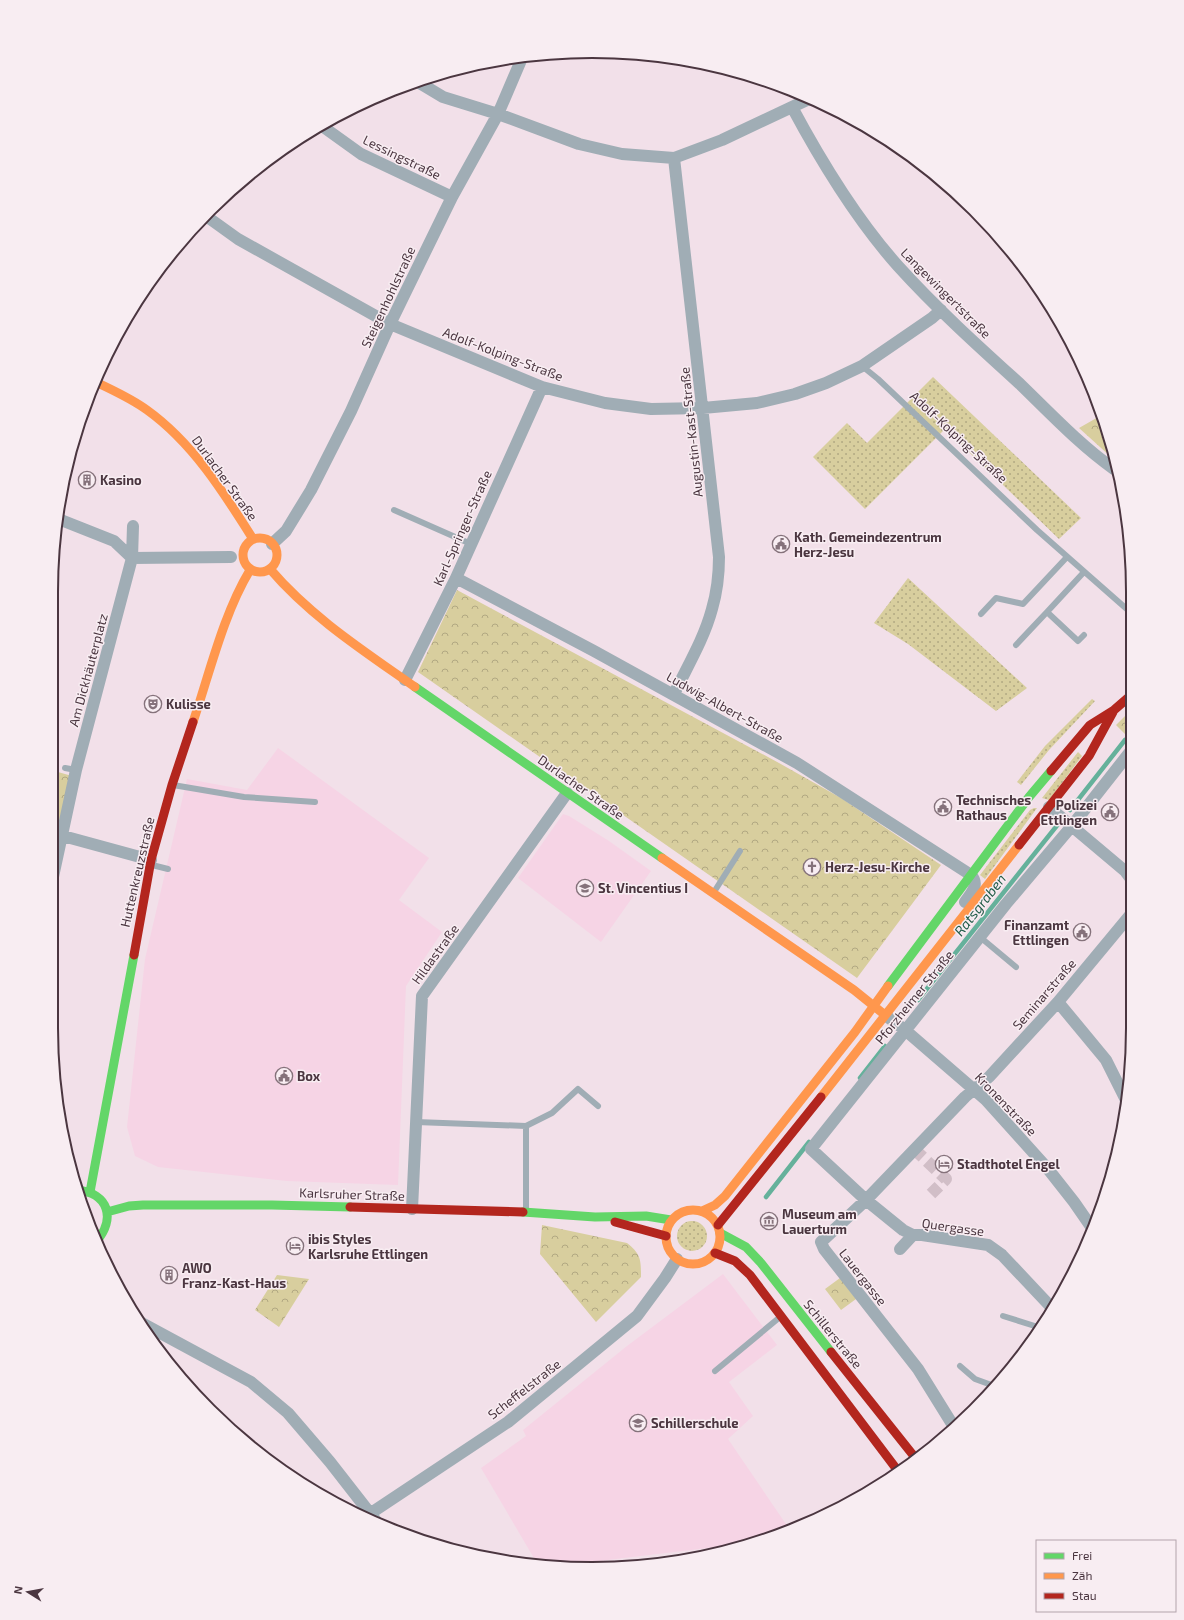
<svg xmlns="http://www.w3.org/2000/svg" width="1184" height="1620" font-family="'Exo 2',sans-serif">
  <defs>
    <pattern id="grass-dots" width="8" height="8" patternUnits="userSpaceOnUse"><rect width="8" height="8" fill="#d8ce9e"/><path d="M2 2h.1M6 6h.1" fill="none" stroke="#b1a882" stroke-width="1.8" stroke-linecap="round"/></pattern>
    <pattern id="park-crowns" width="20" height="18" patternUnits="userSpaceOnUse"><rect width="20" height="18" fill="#d8ce9e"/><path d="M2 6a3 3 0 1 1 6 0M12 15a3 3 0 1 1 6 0" fill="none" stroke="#b1a882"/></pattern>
  </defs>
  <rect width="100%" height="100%" fill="#f2e0e9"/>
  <!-- built -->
  <path fill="#f6d4e5" d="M278,748L429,858L399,900L442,932L406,986L398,1185L287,1181L158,1167L135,1156L127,1127L145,959L187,779L247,790Z
    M563,814L569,816L609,841L651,871L601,942L518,878Z
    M723,1274L777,1345L729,1382L753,1416L728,1439L790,1530L733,1545L599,1561L575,1567L557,1568L538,1565L481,1468L526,1436L523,1430L627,1346Z"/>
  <!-- grass -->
  <path fill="url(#grass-dots)" d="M933,377L1081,518L1059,539L945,429L865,509L813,457L847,423L867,443Z
    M908,578L1027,688L996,711L908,644L874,623Z
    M1092,699L1095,701L1049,750L1021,785L1017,782L1045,746Z
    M1078,752L1082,756L1049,800L1042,798Z
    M1034,808H1037L985,879L980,875L1030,810Z
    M677 1236a15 15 0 1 1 30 0a15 15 0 1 1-30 0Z"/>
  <!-- park -->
  <path fill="url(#park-crowns)" d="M1100,416L1111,457L1079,428Z
    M457,590L779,763L841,798L941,865L857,978L418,672Z
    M1130,711V739L1116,725Z
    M51,770L72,776L51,863Z
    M542,1225L627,1243C641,1254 641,1260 641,1277L596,1322L540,1254Z
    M277,1275L309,1279L279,1327L255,1310Z
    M840,1278L856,1299L841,1310L825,1289Z"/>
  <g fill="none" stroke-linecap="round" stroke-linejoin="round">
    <!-- stream -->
    <path stroke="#65b19b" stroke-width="4.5" d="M1070,810L1125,740
      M918,1000L1059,823
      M860,1078L885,1046
      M766,1197L809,1142"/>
    <!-- street-tunnel -->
    <path stroke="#d1bec7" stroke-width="12" stroke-dasharray="12 6" stroke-linecap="butt" d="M914,1149L946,1179L931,1194"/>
    <!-- lane -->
    <path stroke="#a0adb5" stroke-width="6" d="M862,366L878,379L1037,530L1129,611
      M394,510L471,544
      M981,614L996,598L1023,604L1067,557
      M1084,635L1078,641L1047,612L1084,572
      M1016,645L1047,612
      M65,768L76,770
      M173,785L244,797L315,802
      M152,865L168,869
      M1125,871L1131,864
      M714,892L740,851
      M980,937L1016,967
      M416,1122L526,1126L552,1113L578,1089L598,1106
      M526,1210V1126
      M1003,1316L1038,1327
      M960,1366L975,1379L997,1387
      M715,1371L780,1317"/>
    <!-- street -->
    <path stroke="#a0adb5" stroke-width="12" d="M418,82L443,97L498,114L579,144L622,154L674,158L722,140L809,99
      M792,107C822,163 856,219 898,266C936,308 978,346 1020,384C1050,413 1080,445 1114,469
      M322,126L361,154L452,197
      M206,216L238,239L390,324L542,387L605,403L651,409L703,408L757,403L795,394L826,383L862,366L932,318L941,310
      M133,526L132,558L231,557
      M272,544L286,531L311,490L351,411L390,324L452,197L498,114L522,58
      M456,578L594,651L797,763L971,875C980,885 971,893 965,902
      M405,680L456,578L542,387
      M674,694C687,667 704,639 712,609C717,592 719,575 719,557L674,158
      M1049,807L1125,871L1131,879
      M63,836L151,860
      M51,886L76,770L132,558L114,541L61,520
      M1058,1002L1106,1060L1126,1100
      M885,1015L905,1030L986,1100L1048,1169L1074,1202L1092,1228
      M412,1209L422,996L567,793
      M900,1249L913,1235
      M1051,1307L1002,1255L988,1245L922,1235H913L903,1230L866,1200L811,1149L1006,904L1071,827L1130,752
      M138,1321L251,1382L288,1413L330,1462L376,1521
      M954,1427L918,1369L824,1249L821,1242L866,1200L965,1097L989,1077L1058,1002L1131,914
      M365,1517L508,1422L637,1316L665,1278L677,1259"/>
    <!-- fast -->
    <path stroke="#63d668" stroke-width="9" d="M415,687L662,858
      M888,986L1029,797L1051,771
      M77,1190C109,1193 116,1219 96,1242
      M90,1192L134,955
      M107,1212L129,1206L143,1205H272L350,1207
      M523,1212L595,1217L646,1216L671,1220
      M720,1233L746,1247L761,1263L831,1352"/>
    <!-- slow -->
    <path stroke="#ff974d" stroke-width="9" d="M94,381C112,390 131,398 147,410C193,443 224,493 253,539
      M243 555a17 17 0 1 1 34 0a17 17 0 1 1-34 0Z
      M270,569C311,617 364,651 415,687
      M193,722C210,672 223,615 250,570
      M662,858L854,990L885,1015
      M821,1097L1019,845
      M666 1237a27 27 0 1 1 54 0a27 27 0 1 1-54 0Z
      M702,1211L715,1205L725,1196L855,1032L888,986"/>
    <!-- jam -->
    <path stroke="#b3261e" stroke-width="9" d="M1051,771L1090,725L1114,710L1129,697
      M1019,845L1089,756L1113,712
      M134,955L151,860L172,785L193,722
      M350,1207L523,1212
      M615,1222L666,1236
      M718,1225L821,1097
      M715,1253L735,1261L750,1275L898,1471
      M831,1352L917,1460"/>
  </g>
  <!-- icons -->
  <defs>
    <symbol id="building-ring" viewBox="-11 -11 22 22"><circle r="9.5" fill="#f8edf2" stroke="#85727b" stroke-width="1.5"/><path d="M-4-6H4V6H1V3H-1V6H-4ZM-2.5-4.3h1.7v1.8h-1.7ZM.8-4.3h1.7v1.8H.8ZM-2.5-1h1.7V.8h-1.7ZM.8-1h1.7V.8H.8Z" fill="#85727b"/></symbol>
    <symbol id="civic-ring" viewBox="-11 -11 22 22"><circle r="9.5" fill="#f8edf2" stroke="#85727b" stroke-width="1.5"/><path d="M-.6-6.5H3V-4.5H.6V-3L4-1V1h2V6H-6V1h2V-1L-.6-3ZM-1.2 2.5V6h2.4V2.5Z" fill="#85727b"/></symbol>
    <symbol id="theatre-ring" viewBox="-11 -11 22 22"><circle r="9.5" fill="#f8edf2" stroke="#85727b" stroke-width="1.5"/><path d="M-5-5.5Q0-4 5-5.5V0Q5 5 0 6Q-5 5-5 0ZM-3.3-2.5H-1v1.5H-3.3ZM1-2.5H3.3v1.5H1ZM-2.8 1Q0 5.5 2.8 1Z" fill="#85727b"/></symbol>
    <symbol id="church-ring" viewBox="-11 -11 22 22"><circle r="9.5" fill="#f8edf2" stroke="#85727b" stroke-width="1.5"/><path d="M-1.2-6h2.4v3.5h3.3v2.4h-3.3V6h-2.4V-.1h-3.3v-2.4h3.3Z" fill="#85727b"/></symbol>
    <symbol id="school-ring" viewBox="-11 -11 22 22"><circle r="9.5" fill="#f8edf2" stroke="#85727b" stroke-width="1.5"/><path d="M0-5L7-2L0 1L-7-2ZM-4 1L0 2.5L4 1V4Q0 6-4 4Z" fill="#85727b"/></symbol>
    <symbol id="hotel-ring" viewBox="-11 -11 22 22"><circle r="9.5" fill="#f8edf2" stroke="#85727b" stroke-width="1.5"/><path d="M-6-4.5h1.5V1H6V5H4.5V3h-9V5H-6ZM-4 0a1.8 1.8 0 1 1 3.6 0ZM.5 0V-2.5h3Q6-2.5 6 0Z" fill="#85727b"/></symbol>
    <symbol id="museum-ring" viewBox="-11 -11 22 22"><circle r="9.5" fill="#f8edf2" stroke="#85727b" stroke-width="1.5"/><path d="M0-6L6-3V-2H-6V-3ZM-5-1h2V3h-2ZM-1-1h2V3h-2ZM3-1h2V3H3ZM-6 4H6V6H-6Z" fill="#85727b"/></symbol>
  </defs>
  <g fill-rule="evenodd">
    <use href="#building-ring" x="77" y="470" width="20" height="20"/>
    <use href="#civic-ring" x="771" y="534" width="20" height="20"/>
    <use href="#theatre-ring" x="143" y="694" width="20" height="20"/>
    <use href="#civic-ring" x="933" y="797" width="20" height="20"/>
    <use href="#civic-ring" x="1100" y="802" width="20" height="20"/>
    <use href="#church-ring" x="802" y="857" width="20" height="20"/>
    <use href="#school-ring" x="575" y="878" width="20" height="20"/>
    <use href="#civic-ring" x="1072" y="922" width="20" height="20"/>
    <use href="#civic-ring" x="274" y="1066" width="20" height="20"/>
    <use href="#hotel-ring" x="934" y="1154" width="20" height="20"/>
    <use href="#museum-ring" x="759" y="1211" width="20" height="20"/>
    <use href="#hotel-ring" x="285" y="1236" width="20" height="20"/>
    <use href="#building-ring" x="159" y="1265" width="20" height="20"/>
    <use href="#school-ring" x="628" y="1413" width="20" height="20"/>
  </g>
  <g text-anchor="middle" stroke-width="3" stroke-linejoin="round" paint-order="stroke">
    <!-- street labels -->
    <g font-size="13" fill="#4b3640" stroke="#f8edf2">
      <text transform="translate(402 157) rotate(26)" y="5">Lessingstraße</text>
      <text transform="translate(946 293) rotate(45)" y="5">Langewingertstraße</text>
      <text transform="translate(388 297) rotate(-65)" y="5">Steigenhohlstraße</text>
      <text transform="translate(503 354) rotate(21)" y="5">Adolf-Kolping-Straße</text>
      <text transform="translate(691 432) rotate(-96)" y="5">Augustin-Kast-Straße</text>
      <text transform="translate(959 437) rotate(43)" y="5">Adolf-Kolping-Straße</text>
      <text transform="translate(225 478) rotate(54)" y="5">Durlacher Straße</text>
      <text transform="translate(462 528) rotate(-66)" y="5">Karl-Springer-Straße</text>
      <text transform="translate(88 670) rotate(-75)" y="5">Am Dickhäuterplatz</text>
      <text transform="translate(725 707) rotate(29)" y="5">Ludwig-Albert-Straße</text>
      <text transform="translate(581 787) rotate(35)" y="5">Durlacher Straße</text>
      <text transform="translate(137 872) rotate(-77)" y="5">Huttenkreuzstraße</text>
      <text transform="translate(435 954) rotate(-54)" y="5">Hildastraße</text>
      <text transform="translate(1044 994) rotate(-49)" y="5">Seminarstraße</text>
      <text transform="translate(914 997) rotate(-51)" y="5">Pforzheimer Straße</text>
      <text transform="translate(1006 1104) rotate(46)" y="5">Kronenstraße</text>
      <text transform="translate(352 1194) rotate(2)" y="5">Karlsruher Straße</text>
      <text transform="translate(953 1227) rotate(8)" y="5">Quergasse</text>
      <text transform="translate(863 1277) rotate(52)" y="5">Lauergasse</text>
      <text transform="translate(833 1334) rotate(51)" y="5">Schillerstraße</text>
      <text transform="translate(524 1389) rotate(-38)" y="5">Scheffelstraße</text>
    </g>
    <!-- poi labels -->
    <g font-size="13" font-weight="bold" fill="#4b3640" stroke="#f8edf2" text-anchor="start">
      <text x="100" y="485">Kasino</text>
      <text x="794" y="542">Kath. Gemeindezentrum<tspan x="794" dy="15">Herz-Jesu</tspan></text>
      <text x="166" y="709">Kulisse</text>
      <text x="956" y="805">Technisches<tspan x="956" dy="15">Rathaus</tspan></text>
      <text x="1097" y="810" text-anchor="end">Polizei<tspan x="1097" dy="15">Ettlingen</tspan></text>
      <text x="825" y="872">Herz-Jesu-Kirche</text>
      <text x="598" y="893">St. Vincentius I</text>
      <text x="1069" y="930" text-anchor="end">Finanzamt<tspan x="1069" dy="15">Ettlingen</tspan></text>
      <text x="297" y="1081">Box</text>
      <text x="957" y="1169">Stadthotel Engel</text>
      <text x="782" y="1219">Museum am<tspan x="782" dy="15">Lauerturm</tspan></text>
      <text x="308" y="1244">ibis Styles<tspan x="308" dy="15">Karlsruhe Ettlingen</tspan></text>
      <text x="182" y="1273">AWO<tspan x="182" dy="15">Franz-Kast-Haus</tspan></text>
      <text x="651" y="1428">Schillerschule</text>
    </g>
    <!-- water labels -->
    <g font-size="14" font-style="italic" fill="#225c48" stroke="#f8edf2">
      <text transform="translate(980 905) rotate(-52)" y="5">Ratsgraben</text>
    </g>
  </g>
  <!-- crop -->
  <path d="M0 0H1184V1620H0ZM592 58H592A534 534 0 0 1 1126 592V1028A534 534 0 0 1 592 1562H592A534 534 0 0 1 58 1028V592A534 534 0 0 1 592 58Z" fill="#f8edf2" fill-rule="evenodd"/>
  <path fill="none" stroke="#4b3640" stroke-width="2" d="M592 58H592A534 534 0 0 1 1126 592V1028A534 534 0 0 1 592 1562H592A534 534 0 0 1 58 1028V592A534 534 0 0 1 592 58Z"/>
  <!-- legend -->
  <rect x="1036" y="1540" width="140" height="72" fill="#f8edf2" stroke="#b3a4ab"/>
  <rect x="1044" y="1553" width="20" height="6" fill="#63d668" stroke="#b3a4ab"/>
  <text x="1072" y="1560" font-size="12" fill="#4b3640">Frei</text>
  <rect x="1044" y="1573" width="20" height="6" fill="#ff974d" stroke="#b3a4ab"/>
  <text x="1072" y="1580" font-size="12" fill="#4b3640">Zäh</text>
  <rect x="1044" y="1593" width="20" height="6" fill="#b3261e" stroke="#b3a4ab"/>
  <text x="1072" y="1600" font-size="12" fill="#4b3640">Stau</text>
  <!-- north arrow -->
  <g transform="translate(28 1592) rotate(281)" stroke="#f8edf2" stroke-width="3" paint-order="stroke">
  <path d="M0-3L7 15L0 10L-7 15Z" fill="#4b3640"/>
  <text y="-6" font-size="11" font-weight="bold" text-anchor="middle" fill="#4b3640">N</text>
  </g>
</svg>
